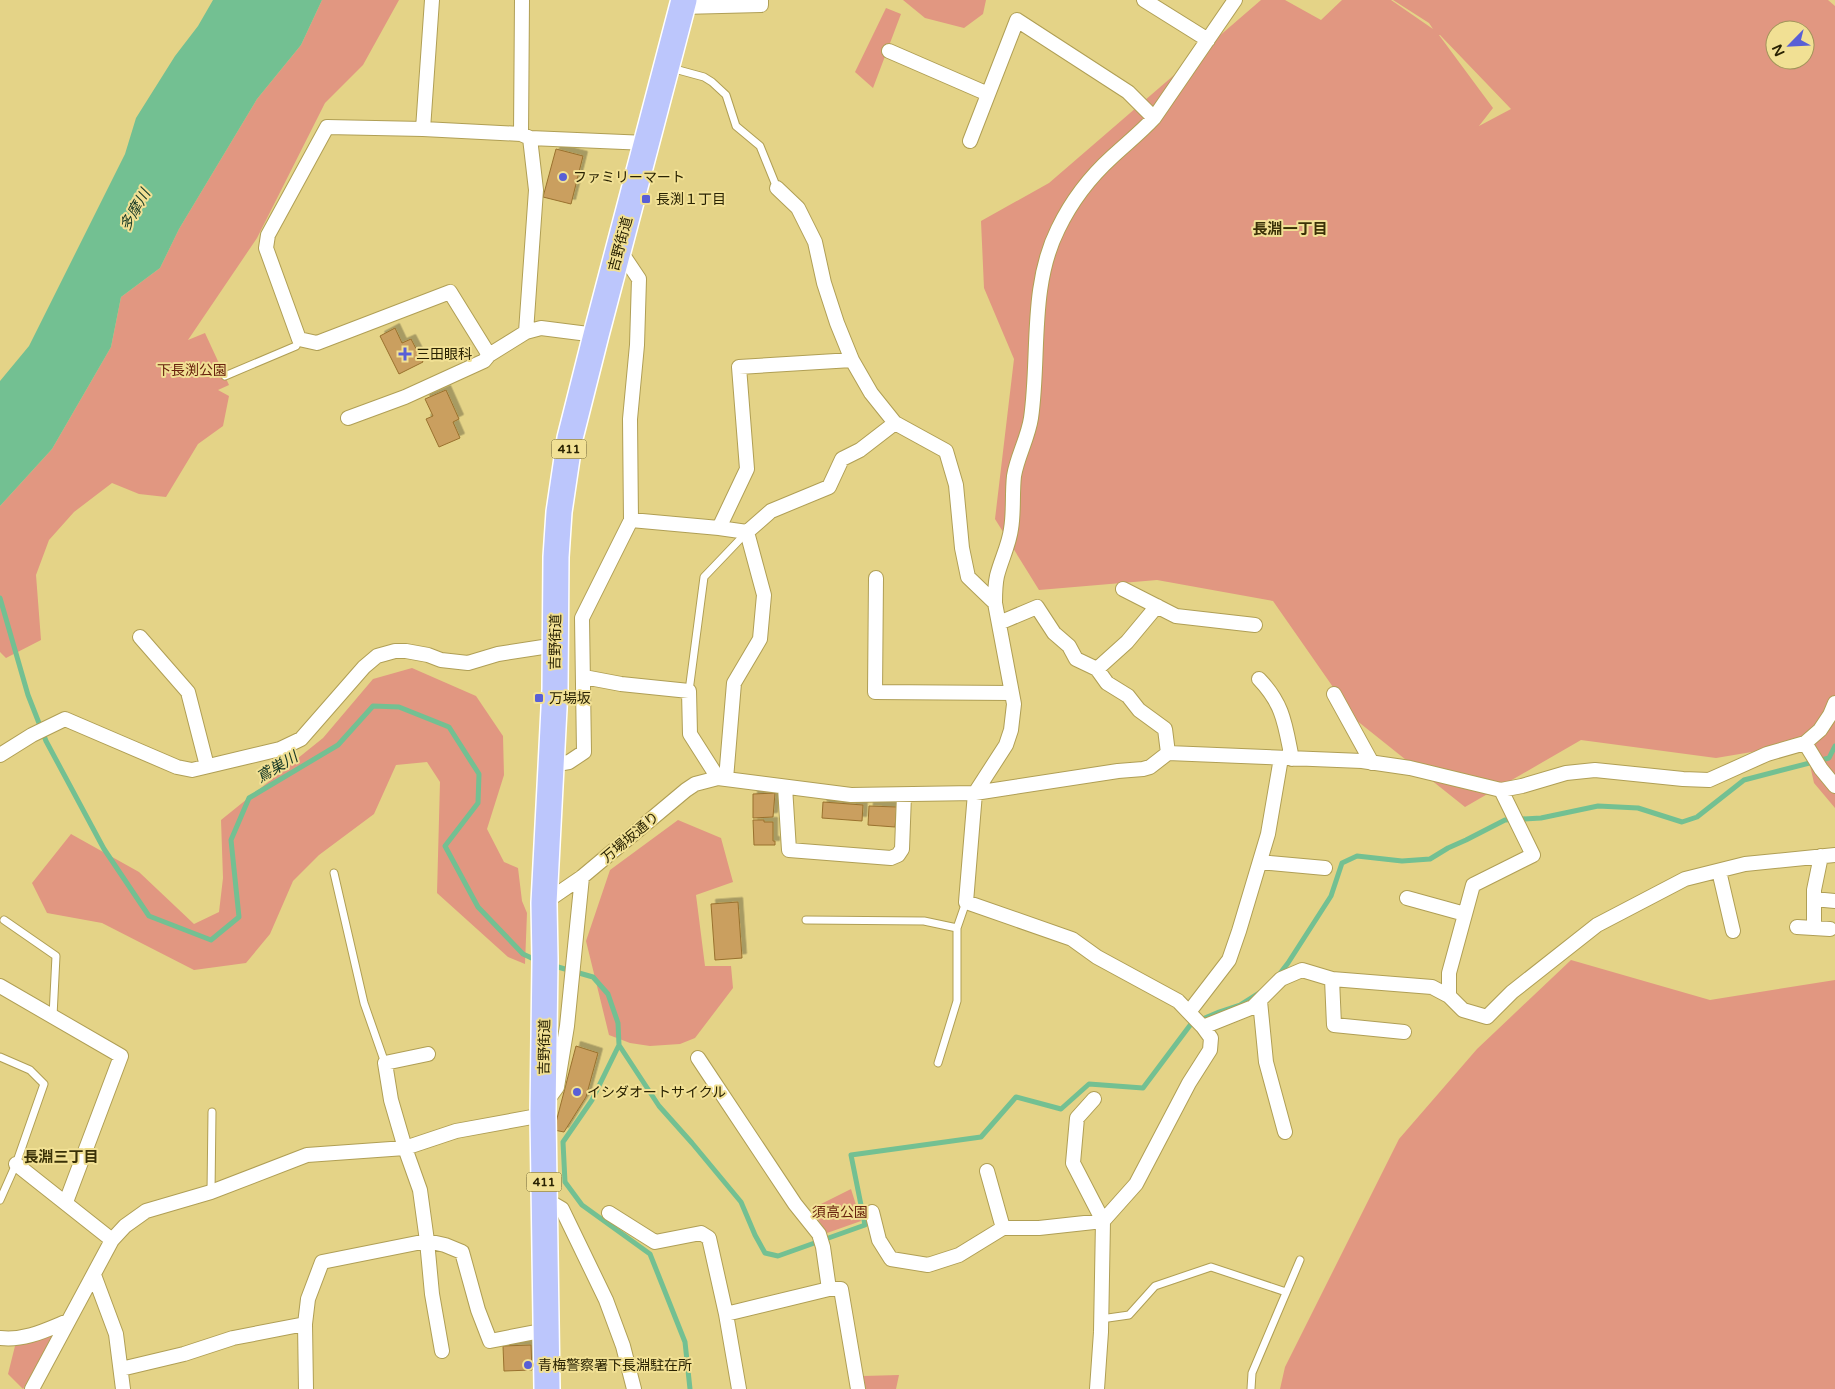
<svg xmlns="http://www.w3.org/2000/svg" width="1835" height="1389" font-family="'Varela Round','Noto Sans JP',sans-serif">
  <defs>
    <filter id="shadow"><feDropShadow dx="4.5" dy="-4.5" stdDeviation="0" flood-color="#0004"/></filter>
  </defs>
  <rect width="100%" height="100%" fill="#e4d387"/>
  <!-- green -->
  <path fill="#e19781" fill-rule="evenodd" d="M322,0H399L363,65L325,103L257,238L188,340L205,333L229,385L218,390L229,396L223,426L198,444L166,497L139,494L112,483L74,512L49,540L36,575L41,640L6,658L0,652V506L52,449L111,347L121,297L160,268L179,229L257,99L301,45Z
    M903,0H986L983,14L964,28L925,18Z
    M1261,0H1285L1321,20L1342,0H1391L1433,29L1429,23L1393,0H1828L1835,6V808L1814,783L1805,743L1716,758L1581,740L1465,807L1356,720L1273,601L1157,580L1039,590L995,519L1014,359L984,288L981,221L1049,183ZM1775,30H1805V60H1775ZM1439,35H1440L1511,109L1479,126L1493,108Z
    M886,8L901,14L873,88L855,72Z
    M412,668L476,696L503,736L504,775L487,829L504,862L518,868L522,901L527,913L525,964L508,957L437,893L440,782L427,762L396,765L374,814L319,855L293,881L270,934L246,963L194,970L102,923L47,913L32,883L71,834L139,872L194,924L219,912L223,878L221,820L323,738L373,679Z
    M678,820L721,838L733,882L696,895L705,966H731L733,988L695,1038L680,1044L650,1046L630,1043L609,1035L586,941L610,870Z
    M1571,960L1710,1000L1835,980V1389H1280L1285,1367L1399,1139L1477,1049Z
    M851,1189L861,1221L827,1233L811,1209Z
    M51,1332L55,1336L23,1389L8,1374L15,1346Z
    M899,1375L896,1389H865L863,1376Z"/>
  <!-- water -->
  <path fill="#73c092" d="M213,0H322L301,45L257,99L179,229L160,268L121,297L111,347L52,449L0,506V381L29,346L125,154L136,118L175,56L198,26Z"/>
  <g fill="none" stroke-linecap="round" stroke-linejoin="round">
    <!-- stream -->
    <path stroke="#73c092" stroke-width="5" d="M0,598L28,695L46,741L104,849L149,916L211,940L239,917L231,840L249,798L338,745L373,706L399,707L449,727L479,774L478,803L445,846L478,907L523,954L538,961
      M551,965L593,977L608,994L618,1023L619,1045L659,1106L692,1143L741,1202L755,1235L765,1253L778,1256L865,1225L851,1155L981,1137L1016,1097L1061,1109L1089,1084L1143,1088L1191,1024L1219,1012L1240,1005L1259,993
      M1278,976L1288,963L1331,896L1342,863L1357,856L1402,861L1430,859L1448,848L1466,840L1505,820L1541,818L1598,806L1638,808L1682,822L1697,817L1744,780L1829,758L1835,746
      M619,1045L592,1100L563,1142L565,1182L582,1205L650,1254L685,1342L690,1389"/>
  </g>
  <!-- building -->
  <path fill="#ca9f5e" stroke="#99712e" filter="url(#shadow)" d="M556,149L583,156L571,204L543,197Z
    M395,328L402,343L411,339L423,362L399,374L380,336Z
    M446,390L459,419L453,422L460,438L439,447L426,419L433,416L425,399Z
    M775,793L773,817L753,818V794Z
    M823,802L863,805L862,821L822,818Z
    M869,806L897,807L895,827L868,825Z
    M753,820H764V822H773V841H775V845H754Z
    M738,902L742,958L715,960L711,904Z
    M576,1046L598,1053L586,1097L564,1132L554,1130Z
    M531,1345L532,1370L504,1371L503,1346Z"/>
  <g fill="none" stroke-linecap="round" stroke-linejoin="round">
    <defs>
      <path id="lane" d="M671,68L704,77L712,82L726,95L736,126L760,146L777,188
        M225,376L296,346L299,339
        M689,691L704,577L747,532
        M334,873L364,1003L385,1063
        M4,920L56,956L53,1016
        M806,920L924,921L957,928L966,902
        M0,1057L30,1070L44,1084L16,1164L0,1200
        M938,1063L957,1001V928
        M211,1192L212,1112
        M1101,1319L1129,1315L1155,1286L1211,1267L1286,1292
        M1251,1389L1252,1373L1300,1260"/>
      <path id="street" d="M1144,0L1208,40
        M682,7L761,5V0
        M889,51L988,94
        M423,129L432,0
        M521,134L522,0
        M970,141L1017,20L1128,92L1154,118
        M777,188L798,208L815,242L824,283L837,323L852,360L871,393L895,423L946,451L956,485L962,548L968,577L995,603L1014,704L1011,730L1006,745L975,793L966,902L1072,939L1097,957L1178,1001L1203,1027L1211,1038L1210,1050L1189,1083L1136,1184L1103,1221L1101,1332L1097,1389
        M526,332L536,190L530,138
        M596,335L541,328L526,332L489,355L450,292L317,343L299,339L266,248L268,235L327,127L423,129L521,134L530,138L647,143
        M348,418L405,397L484,361L489,355
        M631,520L719,528L747,469L739,367L852,360
        M719,528L747,532L771,511L829,487L842,459L860,450L895,423
        M876,578L875,692L1011,693
        M1123,589L1176,616L1255,625
        M995,603C995,594 995,585 997,576C1001,560 1009,545 1011,529C1014,512 1012,494 1014,476C1017,457 1028,438 1031,418C1040,356 1029,287 1058,229C1071,202 1090,177 1112,157C1126,144 1141,132 1154,118L1235,0
        M999,623L1037,607L1054,633L1069,646L1076,659L1097,669L1107,683L1128,696L1139,710L1165,729L1168,753
        M140,637L188,692L207,766
        M1097,669L1127,642L1157,606
        M584,677L621,684L689,691L690,734L718,778L851,795L975,793L1118,771L1143,769L1150,767L1168,753L1362,761L1410,768L1501,790L1522,786L1566,773L1595,770L1683,779L1709,780L1767,754L1805,743L1820,730L1830,715L1835,703
        M1259,679C1284,705 1285,725 1292,759
        M1334,694L1372,763
        M1805,743L1821,769L1835,786
        M0,755L32,735L65,719L177,767L192,770L280,749L301,739L364,667L377,656L395,651H406L428,655L441,660L468,663L498,654L556,645
        M552,765L569,762L584,752L582,618L631,520L630,419L637,345L639,279L619,249
        M726,779L734,683L760,639L764,595L747,532
        M785,787L789,850L891,858L898,855L902,849L904,795
        M1260,862L1325,868
        M1719,871L1733,931
        M1407,898L1465,914
        M1814,899L1835,901
        M544,903L582,877L686,790L695,784L718,778
        M1797,927L1830,929
        M1814,928V890L1821,856
        M1332,979L1334,1025L1404,1032
        M0,986L121,1056L66,1202
        M1449,996V973L1473,885L1533,855L1501,790
        M1260,1001L1266,1062L1285,1132
        M1189,1012L1229,960L1239,931L1268,834L1281,758
        M1203,1027L1253,1007L1281,979L1302,970L1332,979L1432,987L1449,996L1463,1010L1487,1017L1512,992L1597,925L1685,879L1745,864L1835,855
        M428,1054L385,1063L391,1100L405,1148L420,1190L427,1241L432,1294L442,1351
        M698,1058L795,1204L819,1234L823,1247L829,1289
        M546,1102L557,1087L567,1026L582,877
        M16,1164L112,1240
        M987,1171L1003,1228
        M545,1199L562,1209L606,1300L623,1346L634,1389
        M872,1212L879,1240L891,1259L928,1265L959,1255L1003,1228H1039L1103,1221L1073,1163L1077,1118L1094,1099
        M609,1213L655,1242L701,1233L709,1238L726,1314L739,1389
        M94,1275L116,1334L123,1389
        M726,1314L829,1289H841L858,1389
        M0,1338C25,1341 46,1330 68,1321
        M121,1369L184,1354L233,1338L305,1324
        M32,1389L112,1240L125,1226L146,1211L211,1192L307,1155L405,1148L456,1131L543,1115
        M306,1389L305,1324L308,1299L322,1262L427,1241L445,1245L462,1252L478,1310L490,1341L546,1330"/>
      <path id="highway" d="M547,1389L543,1115L545,960L544,903L555,689L556,557L559,512L570,438L596,335L684,0"/>
    </defs>
    <!-- lane casing -->
    <use href="#lane" stroke="#b09f55" stroke-width="9"/>
    <!-- street casing -->
    <use href="#street" stroke="#b09f55" stroke-width="16"/>
    <!-- highway casing -->
    <use href="#highway" stroke="#fff" stroke-width="28"/>
    <!-- lane -->
    <use href="#lane" stroke="#fff" stroke-width="7"/>
    <!-- street -->
    <use href="#street" stroke="#fff" stroke-width="14"/>
    <!-- highway -->
    <use href="#highway" stroke="#bcc6fc" stroke-width="25"/>
  </g>
  <!-- markers -->
  <g fill="#595fd6" stroke="#f1e094" stroke-width="2">
    <circle cx="563" cy="177" r="5"/>
    <rect x="641" y="194" width="10" height="10" rx="2.5"/>
    <path d="M402.5 346.5h5v5h5v5h-5v5h-5v-5h-5v-5h5z"/>
    <rect x="534" y="693" width="10" height="10" rx="2.5"/>
    <circle cx="577" cy="1092" r="5"/>
    <circle cx="528" cy="1365" r="5"/>
  </g>
  <g text-anchor="middle" stroke-width="4" stroke-linejoin="round" paint-order="stroke">
    <!-- shield labels -->
    <g fill="#f1e094" stroke="#655b2e" stroke-width="1">
      <rect x="551.5" y="439.5" width="35" height="19" rx="4"/>
      <rect x="526.5" y="1172.5" width="35" height="19" rx="4"/>
    </g>
    <g font-size="12" font-weight="bold" fill="#292202">
      <text x="569" y="453">411</text>
      <text x="544" y="1186">411</text>
    </g>
    <!-- poi labels -->
    <g font-size="14" fill="#292202" stroke="#f1e094" text-anchor="start">
      <text x="573" y="182">ファミリーマート</text>
      <text x="656" y="204">長渕１丁目</text>
      <text x="416" y="359">三田眼科</text>
      <text x="549" y="703">万場坂</text>
      <text x="587" y="1097">イシダオートサイクル</text>
      <text x="538" y="1370">青梅警察署下長淵駐在所</text>
    </g>
    <!-- street labels -->
    <g font-size="14" fill="#292202" stroke="#f1e094">
      <text transform="translate(620 244) rotate(-75)" y="5">吉野街道</text>
      <text transform="translate(555 642) rotate(-89)" y="5">吉野街道</text>
      <text transform="translate(630 837) rotate(-40)" y="5">万場坂通り</text>
      <text transform="translate(544 1047) rotate(-89)" y="5">吉野街道</text>
    </g>
    <!-- park labels -->
    <g font-size="14" fill="#68210c" stroke="#f1e094">
      <text x="192" y="375">下長渕公園</text>
      <text x="840" y="1217">須高公園</text>
    </g>
    <!-- water labels -->
    <g font-size="15" font-style="italic" fill="#173925" stroke="#f1e094">
      <text transform="translate(135 210) rotate(-60)" y="5">多摩川</text>
      <text transform="translate(277 767) rotate(-31)" y="5">鳶巣川</text>
    </g>
    <!-- neighbourhood labels -->
    <g font-size="15" font-weight="bold" fill="#3a3107" stroke="#f1e094">
      <text x="1290" y="234">長淵一丁目</text>
      <text x="61" y="1162">長淵三丁目</text>
    </g>
  </g>
  <!-- north arrow -->
  <g transform="translate(1790 45) rotate(246)"><circle r="24" fill="#f1e094" stroke="#a1945a"/>
  <path d="M0-4L9 19L0 12L-9 19Z" fill="#595fd6"/>
  <text y="-8" font-size="14" font-weight="bold" text-anchor="middle" fill="#292202">N</text>
  </g>
</svg>
